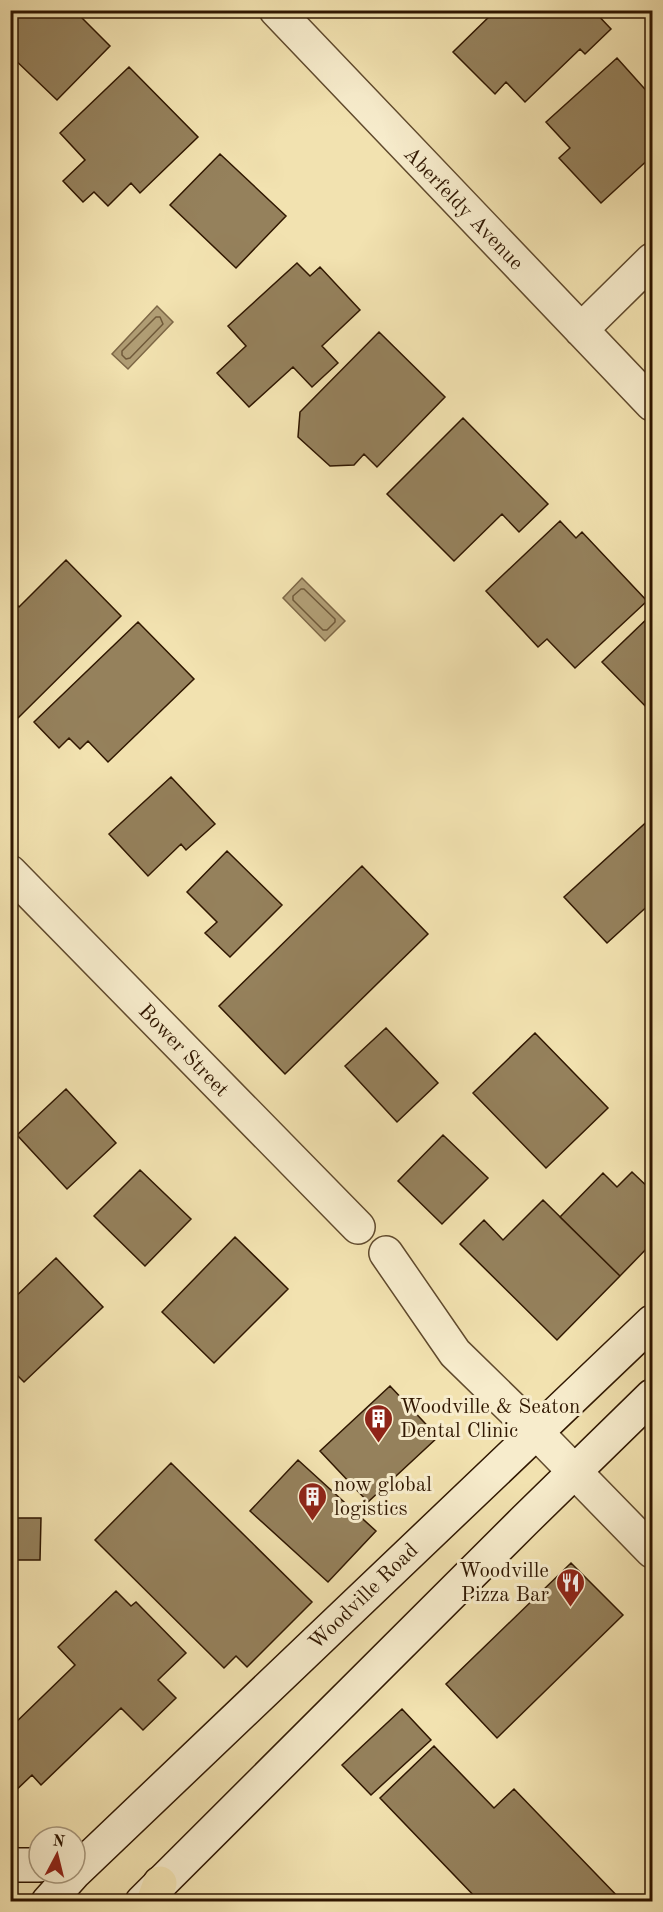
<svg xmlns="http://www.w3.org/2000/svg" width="663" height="1912" font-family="'Old Standard TT',serif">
  <rect width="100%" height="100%" fill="#f2e2b0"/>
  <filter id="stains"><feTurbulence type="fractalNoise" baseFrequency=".00333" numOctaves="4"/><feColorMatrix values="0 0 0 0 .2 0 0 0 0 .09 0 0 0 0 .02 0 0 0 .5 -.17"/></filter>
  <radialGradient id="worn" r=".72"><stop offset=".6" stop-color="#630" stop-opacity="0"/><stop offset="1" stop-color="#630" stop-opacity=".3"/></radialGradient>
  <!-- water -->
  <path fill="#b09d74" stroke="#7d6746" stroke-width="1.5" d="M157,306L173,322L128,369L112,354Z
    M302,578L345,621L325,641L283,598Z"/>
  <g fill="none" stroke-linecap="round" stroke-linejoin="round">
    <!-- shore -->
    <path stroke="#705a3a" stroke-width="1.5" d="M156,317H160L163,324L130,358L126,359L122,355V351Z
      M301,589H304L335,619V622L327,630H323L293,600V596Z"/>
  </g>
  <!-- building -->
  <path fill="#95815c" stroke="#301701" stroke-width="1.5" d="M23,10H74L110,46L57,100L10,55V23Z
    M496,10H593L611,29L585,54L580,49L525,102L506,82L495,94L453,52Z
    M617,58L652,97V156L601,203L559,158L570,148L546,122Z
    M129,67L198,137L140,193L131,183L108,206L94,192L83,202L63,181L85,160L60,133Z
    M220,154L286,216L236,268L170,205Z
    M297,263L310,276L320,267L360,310L322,346L338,363L312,387L293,367L249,407L217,373L246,346L228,326Z
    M379,332L445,397L377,467L364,454L354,465L330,466L298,437L300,412Z
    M463,418L548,504L519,532L502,514L454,561L387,494Z
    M560,521L576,538L582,532L647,601L575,668L547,639L538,647L486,591Z
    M66,560L121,616L17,719L10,712V598L19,607Z
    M652,614V713L602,662Z
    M138,622L194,679L108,762L88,741L80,749L69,738L59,748L34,722Z
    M171,777L215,824L186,850L181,844L148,876L109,834Z
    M652,817V902L607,943L564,897Z
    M227,851L282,905L230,957L205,933L217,922L187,892Z
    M362,866L428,934L285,1074L219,1006Z
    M386,1028L438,1083L397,1122L345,1066Z
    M535,1033L608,1108L546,1168L473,1093Z
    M66,1089L116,1143L67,1189L17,1135Z
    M443,1135L488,1178L442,1224L398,1181Z
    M140,1170L191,1219L145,1266L94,1216Z
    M632,1172L652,1191V1243L620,1276L560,1217L603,1173L617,1187Z
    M543,1200L620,1276L557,1340L460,1244L484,1220L503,1240Z
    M235,1237L288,1289L214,1363L162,1312Z
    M56,1258L103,1307L24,1382L10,1368V1302Z
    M390,1386L438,1437L368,1502L320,1451Z
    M298,1460L376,1531L328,1582L250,1511Z
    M171,1463L312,1602L247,1667L236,1656L224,1668L95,1540Z
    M10,1518H41L40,1560H10Z
    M571,1563L623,1615L497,1738L446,1684Z
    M116,1591L131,1606L136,1602L186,1653L158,1680L176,1698L143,1730L121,1708L41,1785L32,1775L10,1796V1728L75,1665L58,1647Z
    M402,1709L431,1740L371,1795L342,1765Z
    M434,1746L494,1808L514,1789L623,1902H480L380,1798Z"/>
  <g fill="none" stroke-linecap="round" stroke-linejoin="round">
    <defs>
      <path id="minor" d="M276,10L652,404
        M581,330L652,260
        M10,872L358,1227
        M386,1253L455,1353L536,1432L652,1551"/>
      <path id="secondary" d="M10,1863L16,1865H39
        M75,1872L652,1322
        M48,1902L74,1873
        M142,1902L524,1521L652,1396"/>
      <path id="trunk" d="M153,1902L160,1883"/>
    </defs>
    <!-- minor casing -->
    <use href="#minor" stroke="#604a2d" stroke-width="36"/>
    <!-- secondary casing -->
    <use href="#secondary" stroke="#301701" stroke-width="36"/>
    <!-- trunk casing -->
    <use href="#trunk" stroke="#301701" stroke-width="36"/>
    <!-- minor -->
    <use href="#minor" stroke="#f7eccc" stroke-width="33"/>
    <!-- secondary -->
    <use href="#secondary" stroke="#f7eccc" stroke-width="33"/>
    <!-- trunk -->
    <use href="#trunk" stroke="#f2e2b0" stroke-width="33"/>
  </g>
  <!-- icons -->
  <defs>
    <symbol id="building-pin" viewBox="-11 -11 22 30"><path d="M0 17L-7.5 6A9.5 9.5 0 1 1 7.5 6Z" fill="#8f2418" stroke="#f7eccc"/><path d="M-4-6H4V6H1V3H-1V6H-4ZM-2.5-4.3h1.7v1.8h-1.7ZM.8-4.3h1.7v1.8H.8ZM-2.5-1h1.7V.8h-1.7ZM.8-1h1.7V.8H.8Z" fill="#fff"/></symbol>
    <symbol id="restaurant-pin" viewBox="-11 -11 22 30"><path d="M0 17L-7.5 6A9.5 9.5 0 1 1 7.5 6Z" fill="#8f2418" stroke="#f7eccc"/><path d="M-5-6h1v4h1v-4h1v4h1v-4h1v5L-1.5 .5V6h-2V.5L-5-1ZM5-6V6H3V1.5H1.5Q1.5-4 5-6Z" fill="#fff"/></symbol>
  </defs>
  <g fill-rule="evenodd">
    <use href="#building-pin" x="362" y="1402" width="33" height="45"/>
    <use href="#building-pin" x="296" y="1480" width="33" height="45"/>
    <use href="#restaurant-pin" x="554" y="1566" width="33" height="45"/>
  </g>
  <g text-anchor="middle" stroke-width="6" stroke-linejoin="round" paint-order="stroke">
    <!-- street labels -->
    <g font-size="21" fill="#301701" stroke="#f7eccc">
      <text transform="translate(464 208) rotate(46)" y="7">Aberfeldy Avenue</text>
      <text transform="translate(184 1050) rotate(46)" y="7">Bower Street</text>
      <text transform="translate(363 1596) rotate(-44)" y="7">Woodville Road</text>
    </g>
    <!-- poi labels -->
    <g font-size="21" fill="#301701" stroke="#f7eccc" text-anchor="start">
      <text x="400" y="1413">Woodville &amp; Seaton<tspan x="400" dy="24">Dental Clinic</tspan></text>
      <text x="334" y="1491">now global<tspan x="334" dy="24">logistics</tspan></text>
      <text x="549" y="1577" text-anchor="end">Woodville<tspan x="549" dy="24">Pizza Bar</tspan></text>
    </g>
  </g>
  <!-- margin -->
  <rect width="663" height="1912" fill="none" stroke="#f2e2b0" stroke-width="36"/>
  <rect x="12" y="12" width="639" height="1888" fill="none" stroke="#301701" stroke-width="3"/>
  <rect x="18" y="18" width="627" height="1876" fill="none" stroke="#301701" stroke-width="1.5"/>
  <!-- north arrow -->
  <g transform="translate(57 1855) rotate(7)"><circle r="28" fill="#f7eccc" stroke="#a7977b" stroke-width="1.5"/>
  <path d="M0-4.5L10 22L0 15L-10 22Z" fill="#8f2418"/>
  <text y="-9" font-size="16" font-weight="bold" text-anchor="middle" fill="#301701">N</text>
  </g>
  <rect width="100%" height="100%" filter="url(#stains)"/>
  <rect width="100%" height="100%" fill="url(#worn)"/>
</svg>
